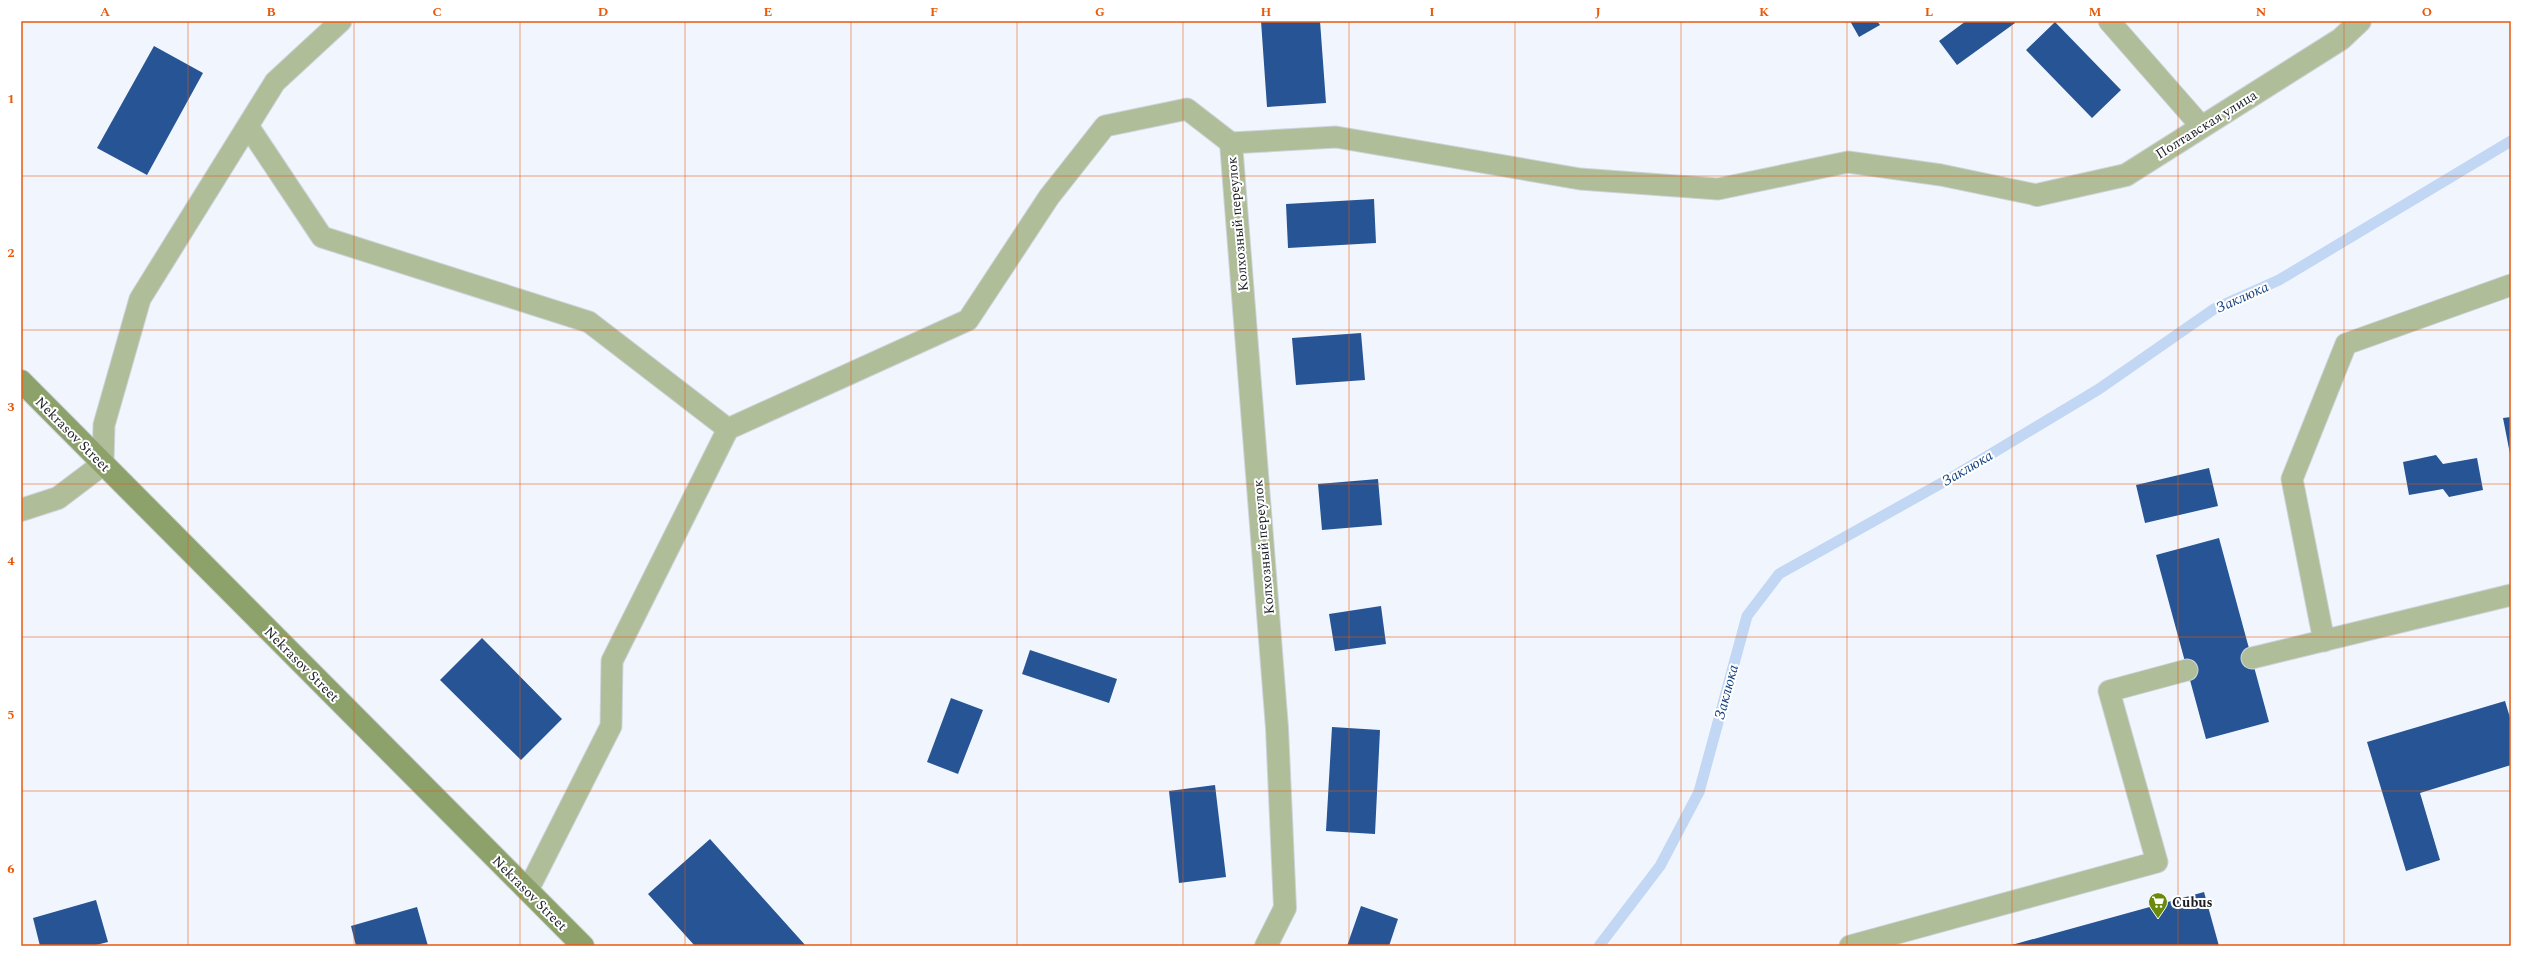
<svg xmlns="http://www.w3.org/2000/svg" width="2532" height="967" font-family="Spectral,serif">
  <rect width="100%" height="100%" fill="#f1f6fe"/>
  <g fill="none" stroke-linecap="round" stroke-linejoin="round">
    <!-- stream -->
    <path stroke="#c2d7f4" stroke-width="11" d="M1599,946L1660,866L1699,792L1747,616L1779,574L1956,475L2099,389L2214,309L2279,280L2511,141"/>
  </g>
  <!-- building -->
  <path fill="#265494" d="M1261,21H1320L1326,103L1267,107Z
    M1850,21H1877L1880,25L1859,37Z
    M1966,21H2014L2015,23L1957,65L1939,41Z
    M2055,22L2121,90L2092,118L2026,50Z
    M154,46L203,73L147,175L97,148Z
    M1374,199L1376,243L1288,248L1286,204Z
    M1361,333L1365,380L1296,385L1292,338Z
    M2511,417V454H2510L2503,418Z
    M2436,455L2443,464L2477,458L2483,490L2449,497L2443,489L2409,495L2403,462Z
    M2209,468L2218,506L2145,523L2136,485Z
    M1378,479L1382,525L1322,530L1318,484Z
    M2219,538L2269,722L2206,739L2156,555Z
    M1381,606L1386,644L1335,651L1329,614Z
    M482,638L562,719L521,760L440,680Z
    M1030,650L1117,679L1109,703L1022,674Z
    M951,698L983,710L958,774L927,762Z
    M2505,701L2511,721V765L2420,793L2440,860L2406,871L2367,742Z
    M1332,727L1380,730L1375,834L1326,831Z
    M1215,785L1226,877L1179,883L1169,791Z
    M710,839L806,946H695L648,894Z
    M2204,892L2219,946H2008Z
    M96,900L108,942L92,946H40L33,918Z
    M1361,906L1398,919L1389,946H1347Z
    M417,907L428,946H356L351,926Z"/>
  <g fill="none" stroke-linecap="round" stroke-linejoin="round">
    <defs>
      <path id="service" d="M2109,21L2201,126
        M248,126L322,237L589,322L728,429
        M103,464L104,425L140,299L275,82L341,21
        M2324,641L2292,479L2346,344L2511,285
        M2252,658L2511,595
        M528,890L611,726L612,661L728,429L968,320L1049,197L1105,126L1187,109L1231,143L1336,137L1580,179L1718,189L1848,162L1941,175L2037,195
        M1850,946L2157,862L2109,691L2187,670"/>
      <path id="minor" d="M1231,143L1277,728L1285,908L1266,946
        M2037,195L2126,175L2341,39L2360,21
        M21,510L58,498L103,464"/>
      <path id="secondary" d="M21,381L583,946"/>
    </defs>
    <!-- service casing -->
    <use href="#service" stroke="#cfd3db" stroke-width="23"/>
    <!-- minor casing -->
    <use href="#minor" stroke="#cfd3db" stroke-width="24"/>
    <!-- secondary casing -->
    <use href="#secondary" stroke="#cfd3db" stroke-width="24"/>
    <!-- service -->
    <use href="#service" stroke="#afbd99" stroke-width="21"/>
    <!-- minor -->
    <use href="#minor" stroke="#afbd99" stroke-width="22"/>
    <!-- secondary -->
    <use href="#secondary" stroke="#8da16a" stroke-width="22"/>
  </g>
  <!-- grid -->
  <path fill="none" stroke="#e8590c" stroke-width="1" stroke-opacity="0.55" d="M188,21V946M354,21V946M520,21V946M685,21V946M851,21V946M1017,21V946M1183,21V946M1349,21V946M1515,21V946M1681,21V946M1847,21V946M2012,21V946M2178,21V946M2344,21V946M21,176H2511M21,330H2511M21,484H2511M21,637H2511M21,791H2511"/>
  <!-- icons -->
  <defs>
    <symbol id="supermarket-pin" viewBox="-11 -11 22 30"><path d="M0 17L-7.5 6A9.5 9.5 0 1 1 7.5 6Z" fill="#698a0a" stroke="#fff"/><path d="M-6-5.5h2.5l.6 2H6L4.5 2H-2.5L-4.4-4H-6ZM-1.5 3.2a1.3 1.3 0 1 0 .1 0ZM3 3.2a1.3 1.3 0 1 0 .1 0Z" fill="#fff"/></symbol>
  </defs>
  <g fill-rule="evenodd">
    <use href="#supermarket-pin" x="2147" y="891" width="22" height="30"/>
  </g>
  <g text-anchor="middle" stroke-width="4" stroke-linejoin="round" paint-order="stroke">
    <!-- street labels -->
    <g font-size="14" fill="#1a1d22" stroke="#fff">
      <text transform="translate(2206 124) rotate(-32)" y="5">Полтавская улица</text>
      <text transform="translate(1237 224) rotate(-95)" y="5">Колхозный переулок</text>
      <text transform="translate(73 434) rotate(45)" y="5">Nekrasov Street</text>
      <text transform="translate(1263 547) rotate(-95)" y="5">Колхозный переулок</text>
      <text transform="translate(302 664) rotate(45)" y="5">Nekrasov Street</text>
      <text transform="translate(530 893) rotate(45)" y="5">Nekrasov Street</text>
    </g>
    <!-- poi labels -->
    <g font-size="14" font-weight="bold" fill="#1a1d22" stroke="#fff" text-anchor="start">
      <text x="2172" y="907">Cubus</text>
    </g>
    <!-- water labels -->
    <g font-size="15" font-style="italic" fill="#144382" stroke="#fff">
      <text transform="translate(2242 297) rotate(-24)" y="5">Заклюка</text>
      <text transform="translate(1967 468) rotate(-30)" y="5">Заклюка</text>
      <text transform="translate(1726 692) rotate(-75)" y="5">Заклюка</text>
    </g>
  </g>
  <!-- border -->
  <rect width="2532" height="967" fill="none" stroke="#ffffff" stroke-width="44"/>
  <rect x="22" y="22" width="2488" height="923" fill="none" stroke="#e8590c" stroke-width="1.5"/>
  <g font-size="13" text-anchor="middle" font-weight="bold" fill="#e8590c">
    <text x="105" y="16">A</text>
    <text x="271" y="16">B</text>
    <text x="437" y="16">C</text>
    <text x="603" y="16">D</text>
    <text x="768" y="16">E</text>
    <text x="934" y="16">F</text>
    <text x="1100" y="16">G</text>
    <text x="1266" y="16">H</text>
    <text x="1432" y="16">I</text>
    <text x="1598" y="16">J</text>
    <text x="1764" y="16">K</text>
    <text x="1929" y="16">L</text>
    <text x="2095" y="16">M</text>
    <text x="2261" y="16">N</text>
    <text x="2427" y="16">O</text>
    <text x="11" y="103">1</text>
    <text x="11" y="257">2</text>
    <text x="11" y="411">3</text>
    <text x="11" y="565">4</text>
    <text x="11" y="719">5</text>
    <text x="11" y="873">6</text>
  </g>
</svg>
